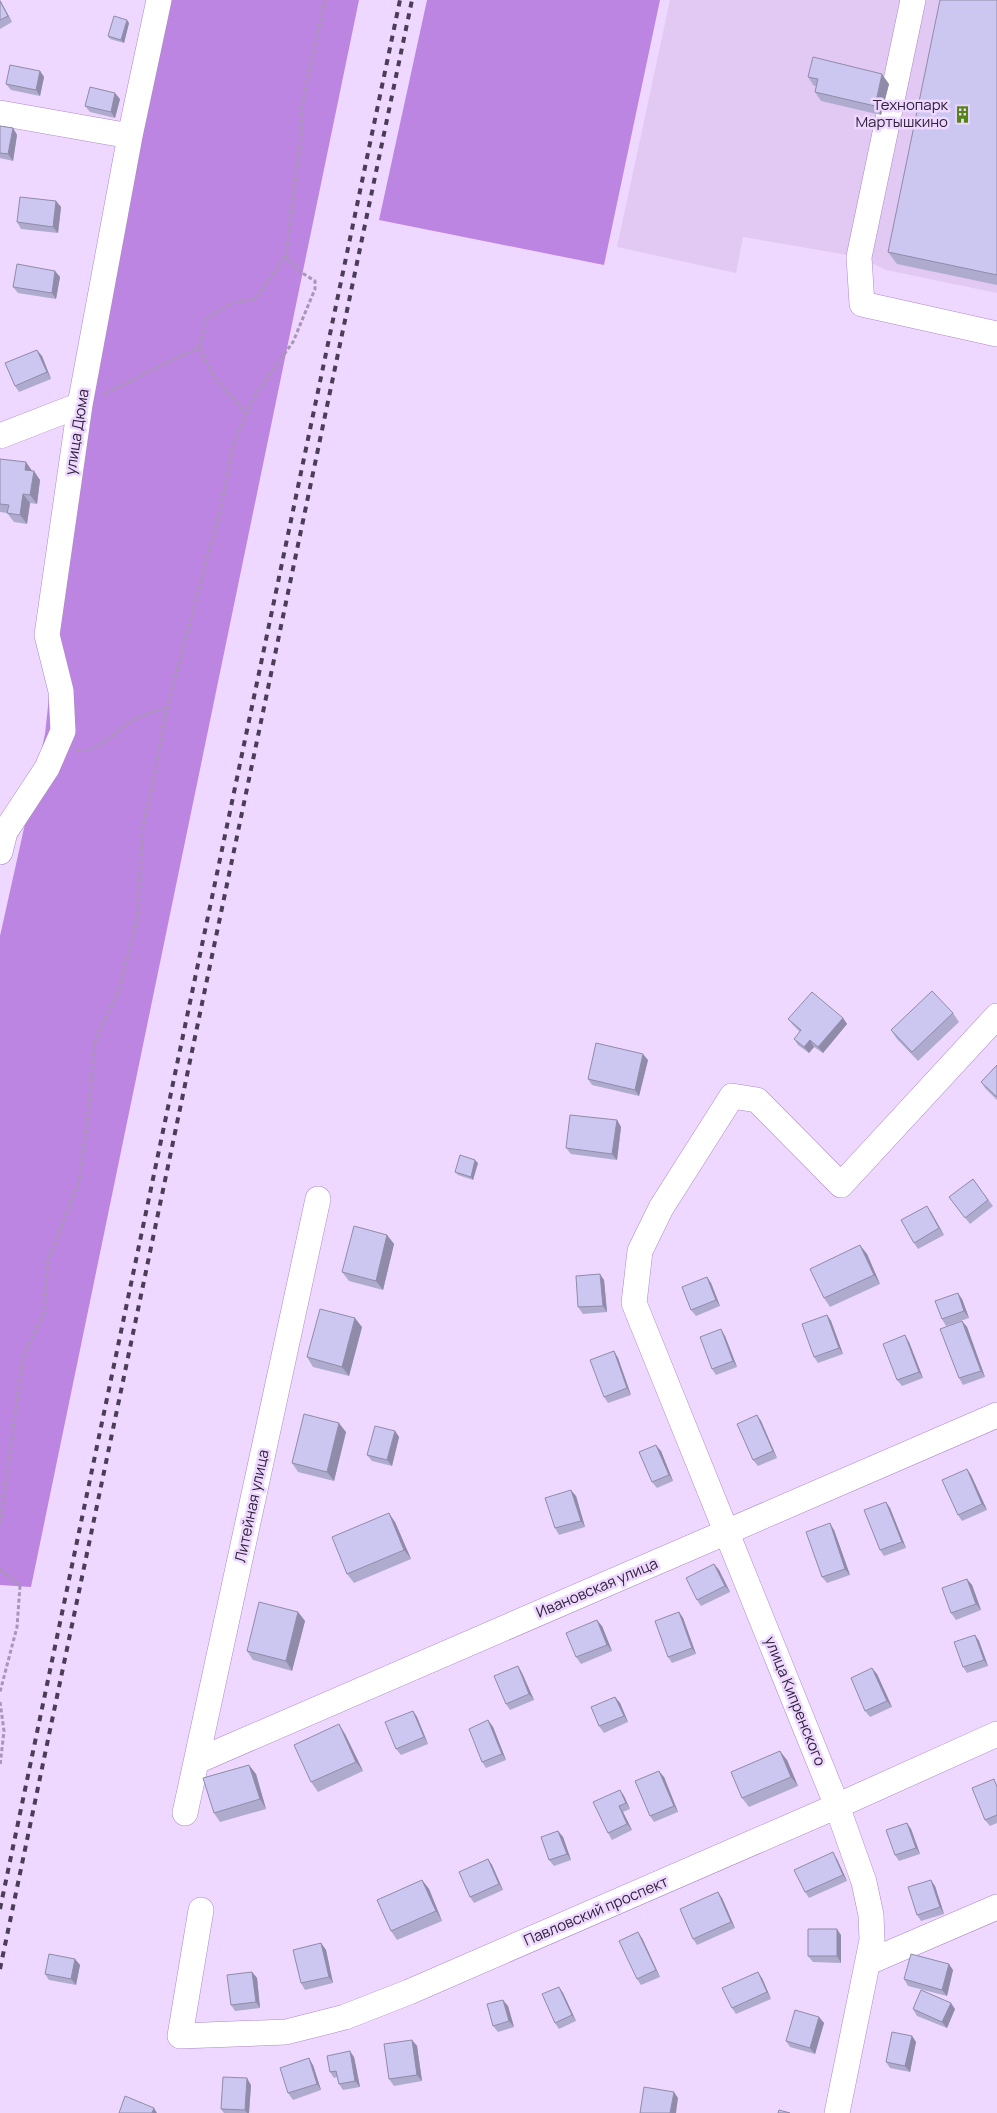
<svg xmlns="http://www.w3.org/2000/svg" width="997" height="2113" font-family="Manrope,sans-serif">
  <rect width="100%" height="100%" fill="#eed8ff"/>
  <!-- built -->
  <path fill="#e1c9f3" d="M670,0H997V293L886,270L859,257L743,237L736,273L617,247Z"/>
  <!-- forest -->
  <path fill="#bd85e2" d="M171,0H359L31,1587L0,1585V936L45,734L90,316Z
    M427,0H660L604,265L379,220Z"/>
  <g fill="none" stroke-linecap="round" stroke-linejoin="round">
    <defs>
      <path id="minor" d="M913,0L859,257L862,304L997,334
        M0,113L130,136
        M0,436L80,405
        M0,852L5,832L47,768L63,731L61,691L47,635L80,405L130,136L159,0
        M197,1761L997,1415
        M185,1813L318,1199
        M201,1910L180,2036L286,2032L345,2017L409,1992L837,1806L997,1734
        M869,1962L997,1907
        M837,2113L872,1940L871,1915L864,1882L837,1806L634,1303L640,1251L661,1208L732,1096L757,1100L841,1185L997,1016"/>
    </defs>
    <!-- minor casing -->
    <use href="#minor" stroke="#ad89c6" stroke-width="26"/>
    <!-- path -->
    <path stroke="#a995b7" stroke-width="3" stroke-dasharray="4 2.5" stroke-linecap="butt" d="M104,394L199,347
      M247,414L214,377L199,347L206,319L231,303L255,299L286,256
      M76,750C97,755 116,729 133,720C144,714 156,711 167,708
      M0,1524L23,1357L44,1313L48,1260L79,1182L88,1115L95,1041L119,990L137,921L143,826L152,788L167,708L222,503L233,444L254,397L293,342L315,289V281L299,271L286,256L301,137L302,105L325,0
      M0,1569L20,1586L17,1627L0,1692
      M0,1702L4,1731L0,1766"/>
    <!-- minor -->
    <use href="#minor" stroke="#fff" stroke-width="25"/>
    <!-- rail -->
    <path stroke="#4c3d57" stroke-width="4" stroke-dasharray="6 6" stroke-linecap="butt" d="M0,1909L400,0
      M0,1969L412,0"/>
  </g>
  <!-- wall -->
  <path fill="#afabce" d="M0,0L12,22L0,29Z
    M997,0V285L897,264L888,252Z
    M129,23L124,43L110,39L108,36Z
    M40,71L44,77L40,96L11,90L6,84Z
    M808,77L889,84L881,115L821,101L815,92L816,86H814Z
    M120,99L115,118L90,112L85,106Z
    M0,126L13,128L17,135L13,161L0,158Z
    M56,201L61,207L58,233L21,229L17,222Z
    M55,271L60,277L56,299L18,293L13,287Z
    M42,356L51,379L19,392L15,386Z
    M0,459L32,471L40,480L37,504L30,503L27,524L14,522L7,513L0,512Z
    M953,1013L959,1022L918,1061L897,1039L891,1030Z
    M843,1018L847,1024L823,1053L814,1047L809,1053L798,1045L794,1039L800,1032L793,1025L788,1019Z
    M648,1060L639,1096L592,1085L588,1079Z
    M997,1065V1100L985,1088L981,1082Z
    M617,1120L621,1127L617,1160L571,1154L566,1148Z
    M478,1163L473,1180L458,1175L455,1172Z
    M973,1179L993,1206L970,1224L949,1197Z
    M931,1212L944,1235L918,1249L914,1243Z
    M387,1235L394,1244L383,1290L349,1281L342,1272Z
    M867,1254L880,1284L830,1307L824,1298Z
    M707,1277L711,1283L720,1306L696,1316L691,1310Z
    M604,1280L607,1312L583,1314L578,1307Z
    M962,1299L969,1318L946,1326L942,1319Z
    M827,1315L831,1321L843,1354L818,1363L814,1357Z
    M962,1321L967,1327L985,1377L963,1385L959,1378Z
    M362,1327L349,1376L313,1367L307,1357Z
    M725,1336L737,1367L716,1375L712,1369Z
    M909,1342L923,1378L902,1386L897,1380Z
    M614,1351L618,1358L631,1395L608,1403L604,1397Z
    M757,1415L761,1421L777,1458L758,1466L753,1460Z
    M395,1431L399,1437L392,1466L372,1461L367,1455Z
    M346,1432L334,1481L298,1472L292,1463Z
    M661,1451L673,1481L657,1488L652,1482Z
    M967,1469L971,1475L987,1510L962,1521L958,1515Z
    M576,1496L585,1527L559,1535L555,1528Z
    M886,1502L890,1508L906,1548L884,1556L880,1550Z
    M395,1522L411,1559L354,1583L347,1574Z
    M834,1530L850,1575L827,1583L822,1577Z
    M714,1564L719,1570L730,1592L701,1606L697,1600Z
    M967,1579L972,1585L981,1610L956,1620L951,1613Z
    M298,1612L305,1621L292,1671L253,1660L247,1651Z
    M679,1612L683,1618L696,1654L672,1663L668,1657Z
    M602,1626L612,1651L581,1664L576,1657Z
    M975,1635L979,1641L988,1666L967,1673L963,1667Z
    M518,1666L522,1673L534,1700L510,1710L506,1704Z
    M877,1674L892,1707L870,1717L865,1711Z
    M615,1697L620,1703L628,1722L604,1733L599,1726Z
    M413,1711L417,1717L428,1744L401,1755L396,1749Z
    M488,1720L493,1727L506,1760L486,1768L482,1762Z
    M345,1734L363,1771L318,1792L311,1782Z
    M787,1760L798,1786L749,1807L742,1798Z
    M256,1774L266,1809L220,1822L214,1813Z
    M664,1777L678,1812L654,1822L650,1816Z
    M997,1783V1823L990,1826L985,1820Z
    M620,1790L624,1796L630,1809L623,1812L632,1830L612,1840L608,1833Z
    M907,1823L911,1829L920,1854L899,1861L895,1855Z
    M558,1831L563,1837L571,1860L554,1866L549,1860Z
    M488,1859L492,1865L503,1890L474,1903L470,1897Z
    M837,1859L847,1881L809,1898L805,1892Z
    M422,1880L429,1889L442,1921L397,1940L391,1931Z
    M935,1886L944,1914L921,1921L917,1915Z
    M718,1892L722,1898L735,1928L697,1945L693,1939Z
    M841,1935V1963L813,1962L808,1956Z
    M642,1938L660,1977L641,1985L637,1979Z
    M321,1943L326,1950L333,1983L305,1990L301,1983Z
    M75,1959L80,1965L76,1985L49,1980L45,1974Z
    M953,1970L947,1996L908,1986L904,1979Z
    M252,1972L257,1978L260,2008L235,2011L231,2005Z
    M762,1978L771,1999L736,2014L732,2008Z
    M559,1987L563,1993L576,2021L559,2029L555,2023Z
    M508,2006L514,2027L498,2032L493,2026Z
    M913,2009H955L947,2028L917,2016Z
    M819,2017L824,2023L815,2054L790,2047L786,2041Z
    M912,2036L916,2042L910,2072L890,2068L886,2062Z
    M412,2040L417,2046L422,2081L394,2086L389,2079Z
    M354,2057L360,2087L343,2090L339,2084L337,2077L334,2078L330,2072Z
    M313,2065L321,2090L293,2100L288,2093Z
    M251,2085L249,2113H224L221,2109Z"/>
  <!-- shaded-wall -->
  <path fill="#8f8ba8" d="M0,0L12,22L8,16L0,1Z
    M127,20L129,23L124,43L121,40Z
    M40,71L44,77L40,96L36,90Z
    M882,74L889,84L881,115L875,106Z
    M115,93L120,99L115,118L111,112Z
    M13,128L17,135L13,161L8,154Z
    M56,201L61,207L58,233L53,227Z
    M55,271L60,277L56,299L52,293Z
    M37,350L42,356L51,379L47,372Z
    M26,462L33,472L25,470Z
    M34,471L40,480L37,504L30,495Z
    M23,494L30,503L27,524L20,515Z
    M843,1018L847,1024L823,1053L818,1047Z
    M810,1040L814,1047L809,1053L804,1047Z
    M643,1054L648,1060L639,1096L635,1090Z
    M617,1120L621,1127L617,1160L612,1154Z
    M475,1160L478,1163L473,1180L471,1177Z
    M927,1206L931,1212L944,1235L939,1228Z
    M387,1235L394,1244L383,1290L376,1281Z
    M860,1245L867,1254L880,1284L874,1275Z
    M600,1274L604,1280L607,1312L603,1306Z
    M707,1277L711,1283L720,1306L716,1300Z
    M958,1293L962,1299L969,1318L964,1311Z
    M827,1315L831,1321L843,1354L839,1348Z
    M355,1318L362,1327L349,1376L342,1367Z
    M962,1321L967,1327L985,1377L981,1371Z
    M721,1329L725,1336L737,1367L733,1361Z
    M905,1335L909,1342L923,1378L919,1372Z
    M614,1351L618,1358L631,1395L627,1388Z
    M757,1415L761,1421L777,1458L773,1451Z
    M339,1423L346,1432L334,1481L327,1472Z
    M395,1431L399,1437L392,1466L387,1460Z
    M656,1445L661,1451L673,1481L669,1475Z
    M967,1469L971,1475L987,1510L982,1504Z
    M571,1490L576,1496L585,1527L581,1521Z
    M886,1502L890,1508L906,1548L902,1542Z
    M389,1513L395,1522L411,1559L404,1550Z
    M830,1523L834,1530L850,1575L845,1569Z
    M714,1564L719,1570L730,1592L725,1586Z
    M967,1579L972,1585L981,1610L976,1604Z
    M298,1612L305,1621L292,1671L286,1661Z
    M679,1612L683,1618L696,1654L692,1648Z
    M597,1620L602,1626L612,1651L607,1645Z
    M975,1635L979,1641L988,1666L984,1660Z
    M518,1666L522,1673L534,1700L529,1694Z
    M872,1668L877,1674L892,1707L887,1701Z
    M615,1697L620,1703L628,1722L624,1716Z
    M413,1711L417,1717L428,1744L424,1737Z
    M488,1720L493,1727L506,1760L502,1754Z
    M339,1724L345,1734L363,1771L356,1762Z
    M780,1751L787,1760L798,1786L791,1777Z
    M249,1765L256,1774L266,1809L260,1799Z
    M659,1771L664,1777L678,1812L674,1806Z
    M620,1790L624,1796L630,1809L626,1803Z
    M619,1806L623,1812L632,1830L627,1824Z
    M907,1823L911,1829L920,1854L916,1848Z
    M558,1831L563,1837L571,1860L567,1854Z
    M833,1852L837,1859L847,1881L843,1875Z
    M488,1859L492,1865L503,1890L499,1884Z
    M422,1880L429,1889L442,1921L436,1911Z
    M931,1880L935,1886L944,1914L940,1907Z
    M718,1892L722,1898L735,1928L731,1922Z
    M837,1929L841,1935V1963L837,1956Z
    M638,1932L642,1938L660,1977L656,1970Z
    M321,1943L326,1950L333,1983L329,1977Z
    M75,1959L80,1965L76,1985L71,1979Z
    M949,1964L953,1970L947,1996L942,1990Z
    M252,1972L257,1978L260,2008L256,2002Z
    M758,1972L762,1978L771,1999L767,1992Z
    M559,1987L563,1993L576,2021L572,2015Z
    M503,2000L508,2006L514,2027L509,2021Z
    M951,2003L955,2009L947,2028L942,2022Z
    M819,2017L824,2023L815,2054L810,2048Z
    M912,2036L916,2042L910,2072L905,2066Z
    M412,2040L417,2046L422,2081L417,2075Z
    M350,2051L354,2057L360,2087L355,2081Z
    M309,2058L313,2065L321,2090L317,2084Z
    M247,2078L251,2085L249,2113H247L245,2110Z
    M674,2092L678,2098L676,2113H670Z
    M154,2108L157,2113H152Z"/>
  <!-- building -->
  <path fill="#ccc7f0" stroke="#8f8ba8" d="M940,0H997V275L888,252Z
    M0,1L8,16L0,20Z
    M114,16L127,20L121,40L108,36Z
    M813,57L882,74L875,106L815,92L818,79L808,77Z
    M10,65L40,71L36,90L6,84Z
    M90,87L115,93L111,112L85,106Z
    M0,126L13,128L8,154L0,153Z
    M20,197L56,201L53,227L17,222Z
    M17,264L55,271L52,293L13,287Z
    M37,350L47,372L15,386L5,363Z
    M0,459L26,462L25,470L34,471L30,495L23,494L20,515L7,513L9,505L0,504Z
    M932,991L953,1013L912,1052L891,1030Z
    M812,992L843,1018L818,1047L810,1040L804,1047L794,1039L801,1030L788,1019Z
    M596,1043L643,1054L635,1090L588,1079Z
    M997,1065V1097L981,1082Z
    M570,1115L617,1120L612,1154L566,1148Z
    M460,1155L475,1160L471,1177L455,1172Z
    M973,1179L988,1200L965,1218L949,1197Z
    M927,1206L939,1228L914,1243L901,1220Z
    M354,1226L387,1235L376,1281L342,1272Z
    M860,1245L874,1275L824,1298L810,1269Z
    M600,1274L603,1306L578,1307L576,1276Z
    M707,1277L716,1300L691,1310L682,1287Z
    M958,1293L964,1311L942,1319L935,1301Z
    M320,1309L355,1318L342,1367L307,1357Z
    M827,1315L839,1348L814,1357L802,1324Z
    M962,1321L981,1371L959,1378L940,1329Z
    M721,1329L733,1361L712,1369L700,1337Z
    M905,1335L919,1372L897,1380L883,1344Z
    M614,1351L627,1388L604,1397L590,1360Z
    M304,1414L339,1423L327,1472L292,1463Z
    M757,1415L773,1451L753,1460L737,1424Z
    M375,1426L395,1431L387,1460L367,1455Z
    M656,1445L669,1475L652,1482L639,1452Z
    M967,1469L982,1504L958,1515L942,1480Z
    M571,1490L581,1521L555,1528L545,1498Z
    M886,1502L902,1542L880,1550L864,1510Z
    M389,1513L404,1550L347,1574L332,1537Z
    M830,1523L845,1569L822,1577L806,1532Z
    M714,1564L725,1586L697,1600L686,1578Z
    M967,1579L976,1604L951,1613L942,1588Z
    M259,1602L298,1612L286,1661L247,1651Z
    M679,1612L692,1648L668,1657L655,1621Z
    M597,1620L607,1645L576,1657L566,1633Z
    M975,1635L984,1660L963,1667L954,1642Z
    M518,1666L529,1694L506,1704L494,1676Z
    M872,1668L887,1701L865,1711L851,1678Z
    M615,1697L624,1716L599,1726L591,1707Z
    M413,1711L424,1737L396,1749L385,1722Z
    M488,1720L502,1754L482,1762L469,1729Z
    M339,1724L356,1762L311,1782L294,1745Z
    M780,1751L791,1777L742,1798L731,1772Z
    M249,1765L260,1799L214,1813L203,1778Z
    M659,1771L674,1806L650,1816L635,1781Z
    M994,1779L997,1787V1815L985,1820L972,1788Z
    M620,1790L626,1803L619,1806L627,1824L608,1833L593,1802Z
    M907,1823L916,1848L895,1855L886,1830Z
    M558,1831L567,1854L549,1860L541,1837Z
    M833,1852L843,1875L805,1892L794,1870Z
    M488,1859L499,1884L470,1897L459,1872Z
    M422,1880L436,1911L391,1931L377,1900Z
    M931,1880L940,1907L917,1915L908,1887Z
    M718,1892L731,1922L693,1939L680,1909Z
    M808,1929H837V1956H808Z
    M638,1932L656,1970L637,1979L619,1941Z
    M321,1943L329,1977L301,1983L293,1950Z
    M49,1954L75,1959L71,1979L45,1974Z
    M911,1954L949,1964L942,1990L904,1979Z
    M252,1972L256,2002L231,2005L227,1975Z
    M758,1972L767,1992L732,2008L722,1988Z
    M559,1987L572,2015L555,2023L542,1994Z
    M921,1990L951,2003L942,2022L913,2009Z
    M503,2000L509,2021L493,2026L487,2004Z
    M795,2010L819,2017L810,2048L786,2041Z
    M892,2032L912,2036L905,2066L886,2062Z
    M412,2040L417,2075L389,2079L384,2044Z
    M350,2051L355,2081L339,2084L336,2071L330,2072L327,2056Z
    M309,2058L317,2084L288,2093L280,2068Z
    M223,2077L247,2078L245,2110L221,2109Z
    M644,2087L674,2092L670,2113H640Z
    M125,2096L154,2108L152,2113H119Z
    M779,2110L790,2113H778Z"/>
  <!-- icons -->
  <defs>
    <symbol id="building-bare" viewBox="-9 -9 18 18"><path d="M-4-6H4V6H1V3H-1V6H-4ZM-2.5-4.3h1.7v1.8h-1.7ZM.8-4.3h1.7v1.8H.8ZM-2.5-1h1.7V.8h-1.7ZM.8-1h1.7V.8H.8Z" fill="#558416" stroke="#eed8ff" stroke-width="2.5" paint-order="stroke"/></symbol>
  </defs>
  <g fill-rule="evenodd">
    <use href="#building-bare" x="950" y="102" width="25" height="25"/>
  </g>
  <g text-anchor="middle" stroke-width="5" stroke-linejoin="round" paint-order="stroke">
    <!-- poi labels -->
    <g font-size="15" fill="#30223a" stroke="#eed8ff" text-anchor="end">
      <text x="948" y="110">Технопарк<tspan x="948" dy="17">Мартышкино</tspan></text>
    </g>
    <!-- street labels -->
    <g font-size="15" fill="#30223a" stroke="#eed8ff">
      <text transform="translate(77 432) rotate(-81)" y="5">улица Дюма</text>
      <text transform="translate(252 1506) rotate(-78)" y="5">Литейная улица</text>
      <text transform="translate(597 1588) rotate(-23)" y="5">Ивановская улица</text>
      <text transform="translate(795 1701) rotate(68)" y="5">улица Кипренского</text>
      <text transform="translate(596 1911) rotate(-23)" y="5">Павловский проспект</text>
    </g>
  </g>
</svg>
